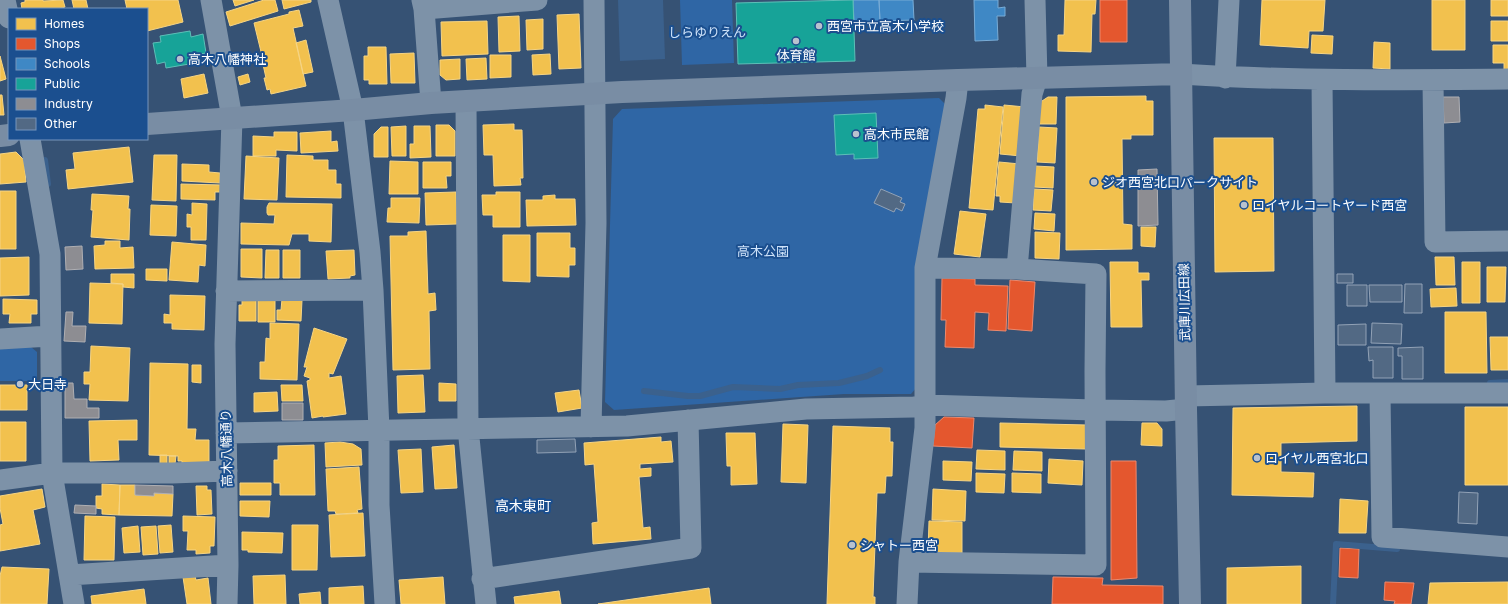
<svg xmlns="http://www.w3.org/2000/svg" width="1508" height="604" font-family="'Golos Text','Noto Sans JP',sans-serif">
  <rect width="100%" height="100%" fill="#365274"/>
  <!-- green -->
  <path fill="#2f66a5" d="M680,0H732L734,63L682,65Z
    M939,98L947,106L916,388L911,394H844L614,410L605,402L613,119L622,109Z
    M31,347L37,352V381H0V349Z"/>
  <!-- water -->
  <path fill="#3b618d" d="M618,0H663L665,59L620,61Z"/>
  <!-- homes -->
  <path fill="#f2c14e" stroke="#f6d483" d="M25,0H43V1L63,0L65,7L58,9H22L21,3L25,2Z
    M72,0H86L88,9H74Z
    M125,0H178L183,22L147,31V9H127Z
    M233,0H254L235,6Z
    M264,0H275L278,11L230,26L226,12Z
    M282,0H311V2L284,9Z
    M1065,0H1096L1095,14H1092L1091,52L1058,51V35H1064Z
    M1262,0H1325L1323,31H1309L1308,48L1260,45Z
    M1432,0H1465V50H1432Z
    M1491,0H1508V16H1491Z
    M299,10L303,26L293,28L306,86L271,94L270,89L267,90L264,78H266L262,60H263L254,23L289,14V12Z
    M579,14L581,68L559,69L557,15Z
    M519,16L520,51L499,52L498,17Z
    M543,19V49L527,50L526,20Z
    M487,21L488,54L442,56L441,22Z
    M1491,21H1508V41H1491Z
    M1312,35L1333,36L1332,54L1311,53Z
    M306,40L313,72L303,74L296,43Z
    M1374,42L1390,43V69L1373,68Z
    M1493,45H1508V71H1504V63H1493Z
    M368,47H386L387,84H369V80H364V56H368Z
    M414,53L415,83H391L390,54Z
    M550,54L551,74L533,75L532,55Z
    M490,55H511V77L490,78Z
    M0,56L6,79L0,81Z
    M486,58L487,79L467,80L466,59Z
    M460,59V79L446,80L440,75V60Z
    M204,74L208,93L184,98L181,79Z
    M248,74L250,82L240,85L238,77Z
    M0,95H2L4,115H0Z
    M1146,96V101H1153V135H1131V139H1122L1123,224L1132,225V249L1066,250V97Z
    M1048,97H1057L1056,124H1039V103Z
    M985,105L1003,107L993,210L969,208L978,109H985Z
    M1004,105L1025,107L1021,156L1000,154Z
    M514,124V130H522L523,178H520L521,185L494,186L493,155H484L483,125Z
    M436,125H449L455,131V156H436Z
    M406,126V156H392L391,127Z
    M414,126H430L431,157L410,158V144H414Z
    M381,127H388V157H374V134Z
    M1039,127L1057,128L1055,163L1037,162Z
    M331,131V142L337,141L338,151L301,153L300,133Z
    M274,132H297V151L276,150V156H253V136L274,137Z
    M1214,138H1273L1274,271L1215,272Z
    M129,147L133,182L68,189L66,170L75,169L73,153Z
    M16,152L24,160L26,182L0,184V154Z
    M154,155H177L176,201L152,200Z
    M287,155L313,156V160H328V170H336V184H341V198L286,197Z
    M246,156L279,158L277,200L244,199Z
    M390,161L418,162V194H389Z
    M423,162H451V176H446L447,188H423Z
    M999,162L1020,164L1016,203L1000,202V196H996Z
    M182,164L209,165V172L220,173V183L182,181Z
    M1035,166L1054,167L1053,188L1034,187Z
    M181,184L222,185V192H215V200L181,199Z
    M1034,189L1053,190L1051,211L1033,210Z
    M0,191H16V249H0Z
    M456,192L457,224L426,225L425,193Z
    M496,192H520V227H493V215H483L482,195H496Z
    M92,194L129,196L128,209H130L129,240L91,237L93,210H91Z
    M555,195V199H575L576,225L527,226L526,200H543V196Z
    M391,198H420L419,223L387,222L388,208H391Z
    M192,203L207,204L206,240H191V227H187V214L192,215Z
    M269,203L332,204L331,242L309,241V234H292L289,245L241,244V223L274,224L275,215H268L267,213V207Z
    M151,205L177,206L176,236L150,235Z
    M960,211L986,214L980,257L954,254Z
    M1035,213L1055,214L1054,231L1034,229Z
    M1141,227H1156L1155,247L1141,246Z
    M426,231L428,294L435,293L436,310L429,311L430,369L393,370L390,236H408V232Z
    M1035,232L1060,233L1059,259L1035,258Z
    M537,233H570V248H575V265H569V277L537,276Z
    M503,235H530V282L503,281Z
    M105,241H120V248L133,247L134,268L95,269L94,246L105,245Z
    M172,242L206,245L205,266L199,265L198,282L169,280Z
    M241,249H262V278L241,277Z
    M266,250H279V278H265Z
    M283,250H300V278H283Z
    M354,250L355,275L350,276V278L328,279L326,251Z
    M29,257V295L0,296V258Z
    M1435,257H1454L1455,285H1436Z
    M1110,262H1138V273H1149V280H1141L1142,327H1111Z
    M1462,262H1480V303H1462Z
    M1487,267H1506L1505,302H1487Z
    M146,269H167V281L146,280Z
    M111,274H134V288L123,287V284L111,283Z
    M90,283L123,284L122,324L89,323Z
    M1456,288L1457,306L1431,307L1430,289Z
    M170,295L205,296L204,330L172,329V323H164V314L170,315Z
    M3,299L37,300V314H31V323H9L10,314H3Z
    M282,299L302,300L301,321L277,320V310H281Z
    M242,300H256V321H239V305H242Z
    M258,300H275V322H258Z
    M1445,312H1486L1487,373H1445Z
    M270,323L299,324L297,380L260,379V362H265L266,338L270,339Z
    M314,328L347,339L333,374L329,373V378L341,376L346,414L323,417V416L312,418L307,381L310,380V378L304,376L307,367H304Z
    M1490,337H1508V370H1491Z
    M91,346L130,348L128,401L89,400L90,384H84V372H90Z
    M150,363L188,364L187,429H196L195,440H209V463H182V461H178V456L149,455Z
    M192,365H201V383L192,382Z
    M423,375L425,412L398,413L397,376Z
    M439,383L456,384V401H439Z
    M0,385H27V410H0Z
    M281,385H302L303,401H282Z
    M579,390L582,408L558,412L555,393Z
    M277,392L278,411L254,412V393Z
    M1357,406V441L1281,443V472L1314,473L1313,497L1232,495L1233,408Z
    M1465,407H1508V485H1465Z
    M137,420V440H118L119,460L90,461L89,421Z
    M0,422H26V461H0Z
    M1000,423L1087,425L1086,449L1000,447Z
    M1142,423H1157L1162,429V446L1141,445Z
    M783,424L808,425L806,483L781,482Z
    M833,426L890,428V442H893L892,476H886L885,493H877L873,597H875V604H827Z
    M726,433H755L757,484L731,485V466H727Z
    M661,437V442L671,441L673,462L640,464V469L651,468V476L639,477L643,528L650,527L651,539L593,544L592,523L598,522L594,464L585,465L584,443Z
    M340,442L353,444L361,449L362,465L326,467L325,443Z
    M314,445L315,495H280V483H274V460H278V446Z
    M454,445L457,488L435,489L432,447Z
    M421,449L423,492L401,493L398,450Z
    M977,450L1005,451V470L976,469Z
    M1014,451L1042,452V471L1013,470Z
    M160,455H167V464H160Z
    M169,456H176L175,464H169Z
    M1049,459L1083,461L1082,485L1048,483Z
    M943,461L972,462L971,481L943,480Z
    M359,467L362,509L357,510L358,513L336,514L335,511H328L326,469Z
    M976,473L1005,474L1004,493L976,492Z
    M1012,473L1041,474V493L1012,492Z
    M240,483H271V495H240Z
    M102,484L120,485L119,515L102,514V509L96,508V496H102Z
    M120,485H135V495L154,496V493L173,494L172,516L119,515Z
    M196,486H207V490H211L212,514L197,515Z
    M42,489L45,507L33,510L40,544L0,551V525L3,524L0,508V496Z
    M933,489L966,491L965,521L932,520Z
    M1340,499L1368,501L1366,533H1339Z
    M240,501H270L269,517L240,516Z
    M363,513L365,556L331,557L329,515Z
    M85,516L115,517L114,560H84Z
    M183,516L215,517L214,546H210V553L196,554V550H187L188,531H183Z
    M929,521L962,522V553L928,552Z
    M171,525L173,552L160,553L158,526Z
    M292,525H318L317,570H292Z
    M138,526L140,552L124,553L122,528Z
    M156,526L158,554L143,555L141,527Z
    M242,532L283,533L282,553L248,552V550H242Z
    M1301,566V604H1227V568Z
    M2,567L49,569L47,604H0V576Z
    M285,575L286,604H254L253,576Z
    M195,576L196,580L208,578L211,604H187L183,577Z
    M443,577L445,604H401L399,580Z
    M1508,582V604H1428L1430,583Z
    M363,586L364,604H329V588Z
    M709,588L711,604H598Z
    M144,589L146,604H92L91,596Z
    M559,591L561,604H515L514,597Z
    M320,592L321,604H300L299,594Z"/>
  <!-- shops -->
  <path fill="#e4572e" stroke="#ec896d" d="M1100,0H1127V42H1100Z
    M942,278L975,279V285L1008,286L1006,331L988,330L989,313L975,312L974,348L945,347L946,320H941Z
    M1010,280L1035,282L1032,331L1008,329Z
    M944,417L974,418L972,448L933,446L935,425Z
    M1111,461H1136L1137,578L1111,580Z
    M1340,548L1359,549L1358,578L1339,577Z
    M1053,577L1103,578L1102,585L1163,586V604H1052Z
    M1385,582L1414,583L1411,604H1394L1395,601L1384,600Z"/>
  <!-- schools -->
  <path fill="#3f88c5" stroke="#79acd6" d="M853,0H879L880,21L854,22Z
    M879,0H913L914,20L880,21Z
    M974,0H998V8L1005,7V16H997L998,40L975,41Z"/>
  <!-- public -->
  <path fill="#17a398" stroke="#5dbfb7" d="M853,0L855,61L738,64L736,3Z
    M190,31L191,37L203,34L206,53L194,55L195,63L166,68L165,62L157,64L153,43L161,42L160,36Z
    M876,113L878,158L854,159V154L836,155L834,115Z"/>
  <!-- industry -->
  <path fill="#8d8d92" stroke="#afafb3" d="M1443,97H1459L1460,122L1444,123Z
    M1157,169L1158,225L1138,226V170Z
    M82,246L83,269L66,270L65,247Z
    M66,312H73L72,326H86L85,342L64,341Z
    M65,383H73L74,399H87V408H99V418H65Z
    M282,403H303V420H282Z
    M135,485L173,486V494L154,493V496L135,495Z
    M75,505L96,506V514L74,513Z"/>
  <g fill="none" stroke-linecap="round" stroke-linejoin="round">
    <!-- stream -->
    <path stroke="#3b618d" stroke-width="6" d="M45,160L48,184
      M1490,383L1508,382
      M644,391L688,396H700L733,387L780,389L798,385L839,383L867,376L880,370
      M1333,604L1336,544L1397,549"/>
  </g>
  <!-- building -->
  <path fill="#526984" stroke="#92a2b6" d="M881,189L902,198L900,202L905,204L902,211L896,208L894,212L874,203Z
    M1337,274H1353V283H1337Z
    M1405,284H1422V313H1404Z
    M1347,285H1367V306H1347Z
    M1369,285H1402V302H1370Z
    M1372,323L1402,324L1401,344L1371,343Z
    M1366,324V345H1338V325Z
    M1368,347H1393V378H1373V360L1369,361Z
    M1423,347V379H1402V356H1398V348Z
    M575,439L576,452L537,453V440Z
    M1459,492L1478,493L1477,524L1458,523Z"/>
  <g fill="none" stroke-linecap="round" stroke-linejoin="round">
    <!-- street -->
    <path stroke="#7d92a8" stroke-width="21" d="M5,0L9,18
      M211,0L232,118L225,344L228,565L227,604
      M328,0L353,110L370,252L373,290L379,430V505L385,604
      M422,0L424,9L431,103
      M424,9L537,0
      M1180,74C1290,81 1399,80 1508,79
      M1225,78L1229,0
      M1322,80L1325,393
      M1433,80L1435,242L1508,241
      M466,102L468,428L486,604
      M30,139L50,254L52,473L74,604
      M1017,269L1032,94L1037,78L1035,0
      M226,291L373,290
      M0,339L50,336
      M1380,393L1382,537L1508,547
      M1186,396L1325,393H1508
      M591,427L596,223L594,0
      M226,433L627,426L806,409L914,407L925,405L1095,410L1166,411L1186,409
      M0,480L52,473H172L227,471
      M909,562L1096,565L1095,371L1096,274L1017,269L925,268
      M69,575L228,565
      M482,579L691,548L688,420
      M907,604L909,562L925,428V268L956,98L958,80"/>
    <!-- secondary -->
    <path stroke="#798da4" stroke-width="22" d="M1180,0L1186,409L1190,604
      M147,124L353,110L431,103L622,92L958,80L1180,74
      M0,136L9,135"/>
  </g>
  <!-- markers -->
  <g fill="#b9c2ce" stroke="#1b4f8f" stroke-width="1.5">
    <circle cx="819" cy="26" r="4"/>
    <circle cx="796" cy="41" r="4"/>
    <circle cx="180" cy="59" r="4"/>
    <circle cx="856" cy="134" r="4"/>
    <circle cx="1094" cy="182" r="4"/>
    <circle cx="1244" cy="205" r="4"/>
    <circle cx="20" cy="384" r="4"/>
    <circle cx="1257" cy="458" r="4"/>
    <circle cx="852" cy="545" r="4"/>
  </g>
  <g text-anchor="middle" stroke-width="4" stroke-linejoin="round" paint-order="stroke">
    <!-- poi labels -->
    <g font-size="13" fill="#fff" stroke="#1b4f8f" text-anchor="start">
      <text x="827" y="31">西宮市立高木小学校</text>
      <text x="796" y="60" text-anchor="middle">体育館</text>
      <text x="188" y="64">高木八幡神社</text>
      <text x="864" y="139">高木市民館</text>
      <text x="1102" y="187">ジオ西宮北口パークサイト</text>
      <text x="1252" y="210">ロイヤルコートヤード西宮</text>
      <text x="28" y="389">大日寺</text>
      <text x="1265" y="463">ロイヤル西宮北口</text>
      <text x="860" y="550">シャトー西宮</text>
    </g>
    <!-- park labels -->
    <g font-size="13" fill="#cfe3fa" stroke="#1b4f8f">
      <text x="707" y="37">しらゆりえん</text>
      <text x="763" y="256">高木公園</text>
    </g>
    <!-- street labels -->
    <g font-size="13" fill="#fff" stroke="#1b4f8f">
      <text transform="translate(1184 302) rotate(-91)" y="5">武庫川広田線</text>
      <text transform="translate(226 448) rotate(-91)" y="5">高木八幡通り</text>
    </g>
    <!-- neighbourhood labels -->
    <g font-size="14" fill="#fff" stroke="#1b4f8f">
      <text x="523" y="511">高木東町</text>
    </g>
  </g>
  <!-- legend -->
  <rect x="8" y="8" width="140" height="132" fill="#1b4f8f" stroke="#7695bc"/>
  <rect x="16" y="18" width="20" height="12" fill="#f2c14e" stroke="#7695bc"/>
  <text x="44" y="28" font-size="12" fill="#ffffff">Homes</text>
  <rect x="16" y="38" width="20" height="12" fill="#e4572e" stroke="#7695bc"/>
  <text x="44" y="48" font-size="12" fill="#ffffff">Shops</text>
  <rect x="16" y="58" width="20" height="12" fill="#3f88c5" stroke="#7695bc"/>
  <text x="44" y="68" font-size="12" fill="#ffffff">Schools</text>
  <rect x="16" y="78" width="20" height="12" fill="#17a398" stroke="#7695bc"/>
  <text x="44" y="88" font-size="12" fill="#ffffff">Public</text>
  <rect x="16" y="98" width="20" height="12" fill="#8d8d92" stroke="#7695bc"/>
  <text x="44" y="108" font-size="12" fill="#ffffff">Industry</text>
  <rect x="16" y="118" width="20" height="12" fill="#526984" stroke="#7695bc"/>
  <text x="44" y="128" font-size="12" fill="#ffffff">Other</text>
</svg>
